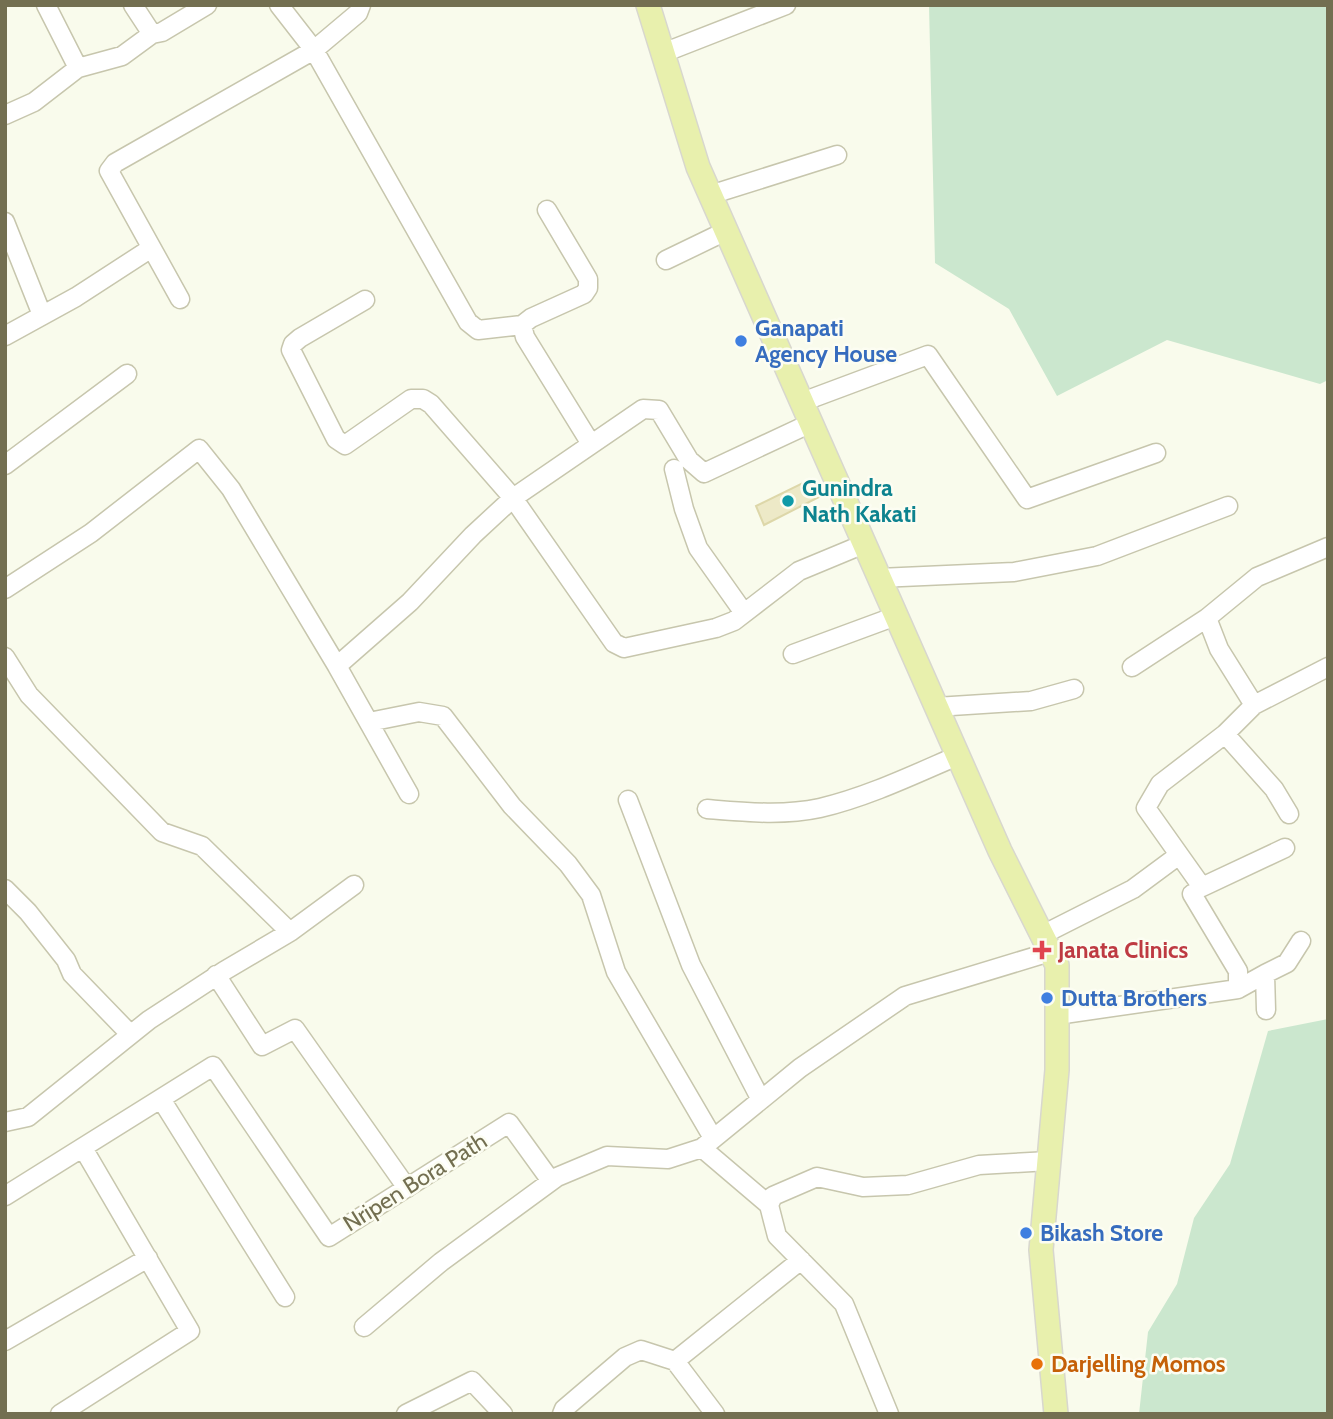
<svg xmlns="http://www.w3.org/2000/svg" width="1333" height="1419" font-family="Cabin,sans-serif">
  <rect width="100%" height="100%" fill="#f9fbec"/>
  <!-- green -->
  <path fill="#cbe7ce" d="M929,5H1328V380L1320,384L1167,340L1057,396L1009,309L935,263Z
    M1328,1019V1414H1139L1148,1332L1177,1284L1194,1218L1230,1164L1268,1031Z"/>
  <!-- building -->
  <path fill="#ede9c7" stroke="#ddd7a9" stroke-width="2" d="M811,479L819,497L764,525L756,506Z"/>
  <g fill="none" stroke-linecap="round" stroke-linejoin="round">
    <defs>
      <path id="minor" d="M46,5L78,68
        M133,5L152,34
        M279,5L314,50L468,322L478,330L522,325L531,318L584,294L588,288V279L547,210
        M663,53L786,5
        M5,115L34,102L78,68L122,56L152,34L162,32L207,5
        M710,195L837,155
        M5,222L42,315
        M666,260L726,231
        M180,299L109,171L115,163L314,50L358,13L361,5
        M365,300L300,338L293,344L291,350L336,439L345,445L411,399H423L431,404L513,498L614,643L624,648L716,628L734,621L799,571L864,544
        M522,325L525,337L591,444
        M5,336L76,297L150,249
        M802,402L928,355L1027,499L1156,453
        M5,465L127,374
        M674,469L684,509L698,548L744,613
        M879,578L1014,572L1097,556L1228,506
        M5,589L91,533L199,449L231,489L337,666
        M793,654L896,616
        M5,657L29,695L162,832L202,846L290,932L354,885
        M1132,667L1207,618
        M1254,705L1328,667
        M936,707L1031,701L1074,689
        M369,722L419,712L443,716L512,806L568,864L591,895L616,972L713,1138
        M1225,734L1274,789L1289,814
        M409,794L337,666L410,602L473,535L513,498L643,409L659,410L689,460L704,473L811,423
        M628,800L691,965L761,1100
        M707,809C744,812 783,816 820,808C867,797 913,775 957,756
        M1285,848L1202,887L1146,808L1160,784L1225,734L1254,705L1219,649L1207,618L1257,577L1328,547
        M5,889L28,912L66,960L72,974L130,1034
        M1042,935L1133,889L1179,855
        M1265,974L1287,963L1301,941
        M216,975L262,1046L295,1029L407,1188
        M1238,989L1265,974L1266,1010
        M1057,1015L1238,989V971L1192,894
        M161,1099L285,1297
        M5,1122L28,1117L149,1020L224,971L290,932
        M702,1148L769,1205
        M5,1196L213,1066L329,1237L509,1123L551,1181
        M364,1327L441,1262L557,1177L607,1156L668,1159L702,1148L800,1068L905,996L1050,952
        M5,1341L148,1258
        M675,1361L801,1260
        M60,1414L190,1331L83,1148
        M406,1414L472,1381L503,1414
        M562,1414L564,1409L625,1357L641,1350L675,1361L715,1414
        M889,1414L844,1304L777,1236L769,1205L773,1196L817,1177L863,1187L908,1185L979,1165L1049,1161"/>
      <path id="major" d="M648,5L698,167L1000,851L1057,965V1070L1041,1250L1056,1414"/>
    </defs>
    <!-- minor casing -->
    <use href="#minor" stroke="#c7c6ad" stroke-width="21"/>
    <!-- major casing -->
    <use href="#major" stroke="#d8d7ce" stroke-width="26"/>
    <!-- minor -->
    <use href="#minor" stroke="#fff" stroke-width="18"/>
    <!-- major -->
    <use href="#major" stroke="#e8f0ad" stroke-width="23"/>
  </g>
  <!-- markers -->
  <g fill="#3f7fe0" stroke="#fcfdf2" stroke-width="2.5">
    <circle cx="741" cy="341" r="7"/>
    <circle cx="1047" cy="998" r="7"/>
    <circle cx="1026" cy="1233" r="7"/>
  </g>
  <circle fill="#0f9aa8" stroke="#fcfdf2" stroke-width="2.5" cx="788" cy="501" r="7"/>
  <path fill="#e0444e" stroke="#fcfdf2" stroke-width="2.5" d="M1038.5 939.5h7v7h7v7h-7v7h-7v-7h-7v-7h7z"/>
  <circle fill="#e8710a" stroke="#fcfdf2" stroke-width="2.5" cx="1037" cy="1364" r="7"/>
  <g text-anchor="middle" stroke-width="5" stroke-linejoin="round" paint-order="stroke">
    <!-- shop labels -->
    <g font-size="23" font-weight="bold" fill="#366cbe" stroke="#fcfdf2" text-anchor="start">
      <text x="755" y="336">Ganapati<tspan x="755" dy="26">Agency House</tspan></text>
      <text x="1061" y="1006">Dutta Brothers</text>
      <text x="1040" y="1241">Bikash Store</text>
    </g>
    <!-- culture labels -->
    <g font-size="23" font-weight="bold" fill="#0d838f" stroke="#fcfdf2" text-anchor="start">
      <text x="802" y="496">Gunindra<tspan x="802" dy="26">Nath Kakati</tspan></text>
    </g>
    <!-- health labels -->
    <g font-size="23" font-weight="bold" fill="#be3a42" stroke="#fcfdf2" text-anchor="start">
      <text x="1058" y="958">Janata Clinics</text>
    </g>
    <!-- street labels -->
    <g font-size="23" fill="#736f51" stroke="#fcfdf2">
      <text transform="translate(415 1182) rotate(-32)" y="8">Nripen Bora Path</text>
    </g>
    <!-- food labels -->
    <g font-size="23" font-weight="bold" fill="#c56008" stroke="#fcfdf2" text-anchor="start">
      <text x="1051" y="1372">Darjelling Momos</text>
    </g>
  </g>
  <!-- border -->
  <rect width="1333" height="1419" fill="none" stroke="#736f51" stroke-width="14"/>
</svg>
